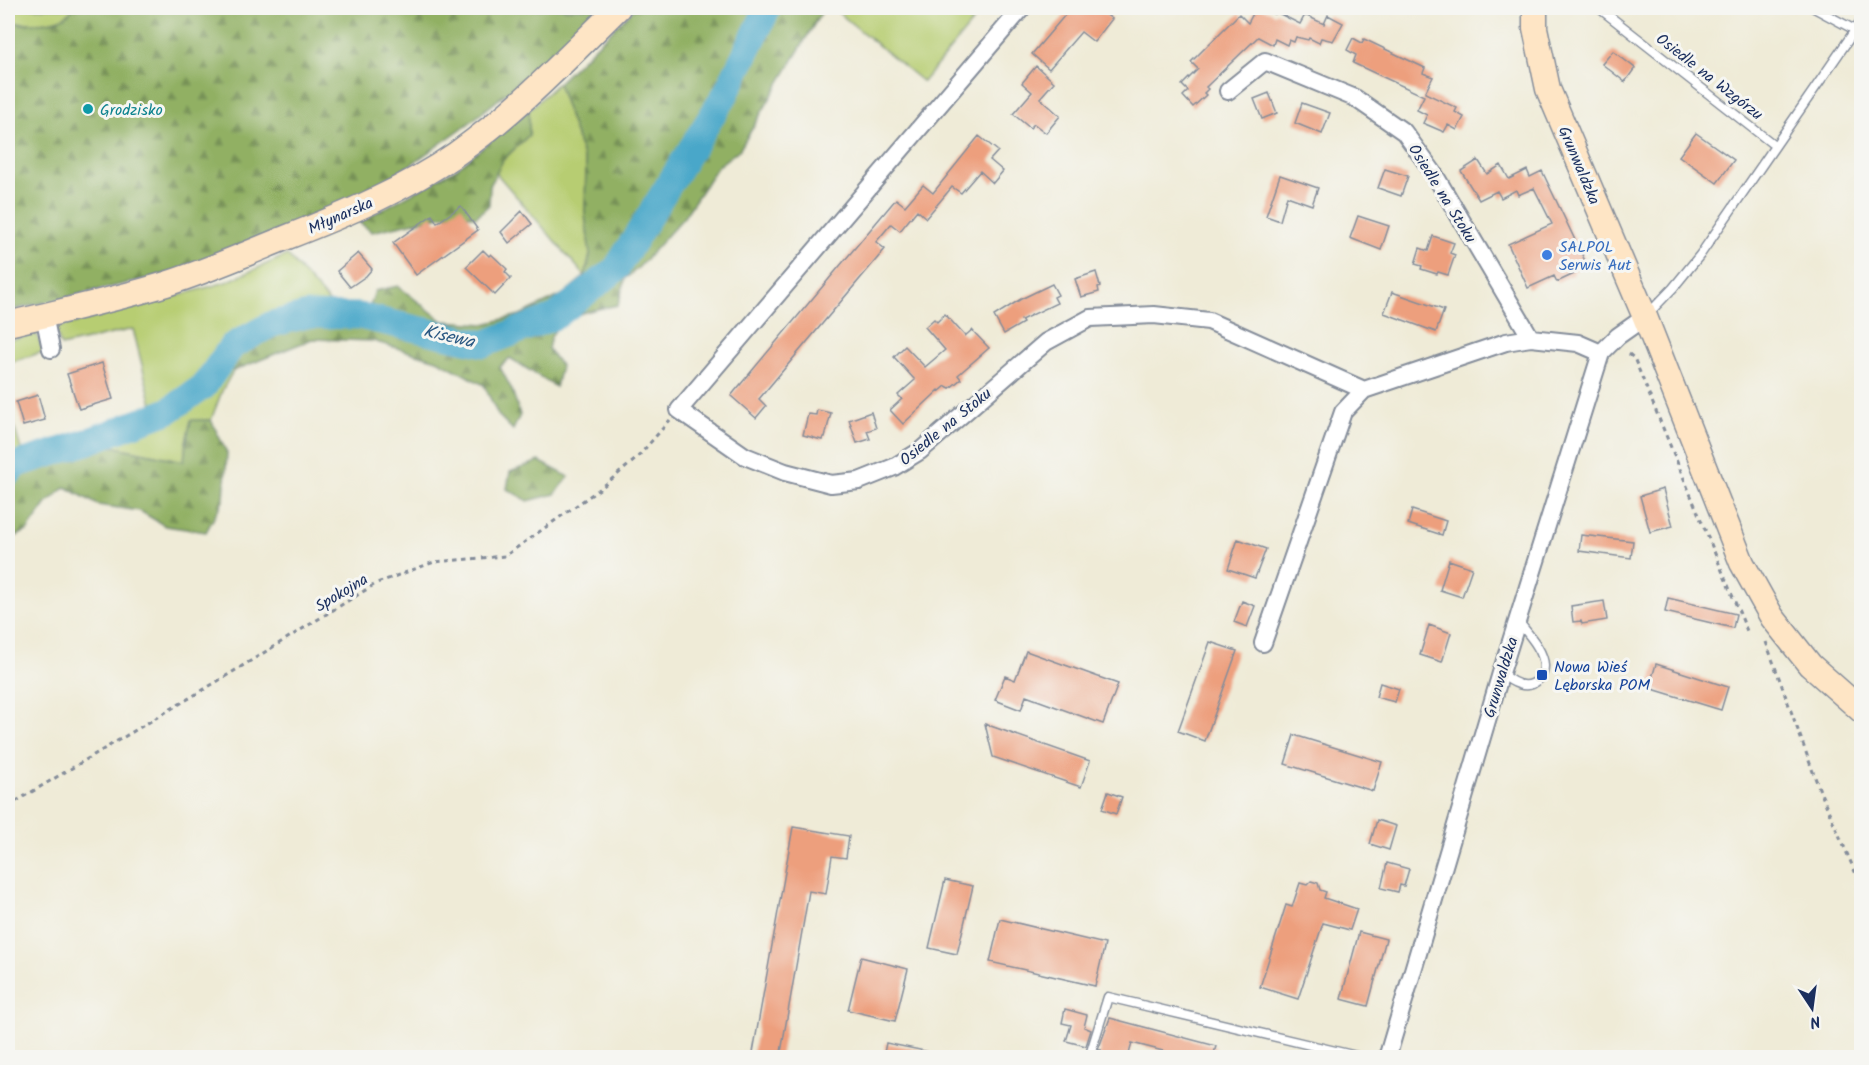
<svg xmlns="http://www.w3.org/2000/svg" width="1869" height="1065" font-family="Kalam,sans-serif">
  <defs>
    <pattern id="forest-firs" width="22" height="20" patternUnits="userSpaceOnUse" patternTransform="scale(1.5)"><rect width="22" height="20" fill="#91b064"/><path d="M5 1l3.5 6h-7zM16 11l3.5 6h-7z" fill="#769056"/></pattern>
  </defs>
  <rect width="100%" height="100%" fill="#f6f6f2"/>
  <filter id="ink" filterUnits="userSpaceOnUse"><feTurbulence type="fractalNoise" baseFrequency=".0167" numOctaves="2"/><feDisplacementMap in="SourceGraphic" scale="12" xChannelSelector="R" yChannelSelector="G"/><feConvolveMatrix kernelMatrix="1 2 1 2 8 2 1 2 1" color-interpolation-filters="sRGB"/></filter>
  <filter id="wash" filterUnits="userSpaceOnUse"><feTurbulence type="fractalNoise" baseFrequency=".008" numOctaves="4" result="noise"/><feDisplacementMap in="SourceGraphic" scale="24" xChannelSelector="R" yChannelSelector="G"/><feGaussianBlur stdDeviation="1.35" result="paint"/><feColorMatrix in="noise" values="0 0 0 0 0 0 0 0 0 0 0 0 0 0 0 0 0 1.4 0 .05"/><feComposite in="paint" operator="in"/></filter>
  <g filter="url(#wash)">
    <rect width="100%" height="100%" fill="#efebd7"/>
    <!-- grass -->
    <path fill="#b7cd72" stroke="#697e68" stroke-width="1.5" d="M8,8H73C64,26 26,23 8,23Z
      M835,8H984L923,82L834,9Z
      M558,83L586,165L585,214L590,255L585,276L496,173L503,160L529,135V110Z
      M287,255L330,303L284,308L220,348L233,371L222,391L211,420L191,421L186,442L184,461L111,446L59,442L94,428L153,409L133,329L61,346L55,328L159,301L226,282Z
      M37,334L43,352L8,363V340Z
      M8,408L22,452L8,462Z"/>
    <!-- forest -->
    <path fill="url(#forest-firs)" stroke="#567061" stroke-width="1.5" d="M73,8H602L555,54L468,124L375,190L188,269L8,311V23C26,23 63,27 73,8Z
      M635,8H824L740,149L718,166L684,217L639,267L625,279L618,305C597,309 563,313 552,335C550,339 549,345 548,349L561,366L556,387L510,358L500,367L512,390L520,415L513,430L498,415L484,385L437,360L373,341L312,339L233,371L219,348C239,332 259,318 282,309C306,300 346,304 370,306L375,291L398,286L443,321L484,324L520,315L562,295L585,276L590,255L585,214L586,165L558,83Z
      M529,110V135L503,160L490,186L489,205L476,217L454,213L372,232L359,222L456,169Z
      M191,420H211L227,453L224,499L206,532L165,526L140,511L98,505L66,487L48,502L27,531L8,540V462L22,452L59,442L111,446L184,461L186,442Z
      M539,461L569,477L555,494L528,501L507,489L510,472Z"/>
    <g fill="none" stroke-linecap="round" stroke-linejoin="round">
      <!-- river -->
      <path stroke="#4aa7c9" stroke-width="27" d="M8,474L15,465L84,443L168,411L204,386L232,346L272,324L307,315L359,316L484,344L556,316L616,269L725,95L768,8"/>
    </g>
    <g id="blocks">
      <!-- building -->
      <path fill="#ed9f7d" d="M1071,8H1097L1112,19L1094,42L1081,32L1049,69L1032,54Z
        M1256,8H1261L1275,14L1276,12L1300,24L1305,15L1324,24L1328,15L1343,23L1333,41L1321,38L1319,43L1309,38L1308,40L1296,37L1294,42L1289,40L1287,45L1275,39L1273,45L1258,37L1206,87L1208,89L1204,93L1206,95L1193,107L1183,96L1188,91L1182,85L1198,69L1191,62L1239,14L1248,23Z
        M1353,38L1362,43L1364,39L1425,68L1423,73L1433,77L1425,93L1457,108L1455,112L1464,117L1457,130L1448,125L1444,132L1423,123L1427,115L1417,110L1424,96L1353,63L1356,55L1347,50Z
        M1613,51L1635,68L1625,82L1602,64Z
        M1036,66L1054,82L1040,98L1060,116L1046,133L1034,124L1030,128L1013,114L1032,92L1022,83Z
        M1269,93L1277,113L1262,119L1254,99Z
        M1302,103L1330,113L1322,134L1295,123Z
        M1696,133L1734,160L1717,183L1679,156Z
        M979,136L998,151L990,160L1003,171L993,183L980,171L961,193L952,187L926,218L917,210L900,231L891,224L876,242L885,249L759,399L766,406L756,418L731,396L735,391L896,199L905,206L923,185L933,193Z
        M1478,160L1487,174L1501,165L1509,179L1527,170L1530,177L1542,171L1587,265L1573,271L1574,274L1557,282L1554,276L1528,288L1508,244L1552,224L1534,188L1518,195L1516,190L1501,198L1497,191L1479,200L1461,171Z
        M1385,169L1408,176L1401,196L1378,188Z
        M1280,175L1318,188L1312,205L1287,196L1280,221L1266,216Z
        M461,206L478,230L416,275L393,243L432,215L437,223Z
        M522,211L532,224L509,243L501,232Z
        M1358,216L1389,226L1381,250L1350,238Z
        M1433,236L1454,243L1450,253L1455,255L1448,275L1438,272L1437,274L1421,269L1422,266L1415,264L1420,248L1428,251Z
        M483,250L489,256L491,254L507,269L505,272L511,278L495,295L466,267Z
        M358,253L372,269L366,276L350,287L337,271Z
        M1096,272L1100,286L1098,287L1099,292L1081,297L1075,279Z
        M1052,284L1058,295L1054,297L1057,303L1021,320L1023,323L1004,334L994,316L1021,299Z
        M1392,292L1444,310L1436,332L1384,313Z
        M945,314L965,336L972,330L989,348L958,375L961,379L950,388L946,386L940,391L939,390L903,424L890,410L902,399L898,395L915,380L894,357L905,346L925,367L945,350L925,327L934,319L937,322Z
        M102,363L113,399L79,409L67,374Z
        M38,395L45,420L23,426L16,402Z
        M817,410L831,413L825,437H823L822,440L803,435L808,414L816,415Z
        M871,412L876,428L867,431L870,439L857,443L849,420Z
        M1663,489L1673,526L1650,532L1640,496Z
        M1412,510L1446,521L1442,535L1408,524Z
        M1581,535L1633,541L1631,558L1579,551Z
        M1238,539L1266,549L1255,578L1228,569Z
        M1449,560L1472,568L1462,597L1440,590Z
        M1668,598L1736,614L1733,628L1665,612Z
        M1242,601L1255,606L1247,627L1234,622Z
        M1604,601L1607,620L1582,624L1581,621L1573,622L1571,606Z
        M1429,625L1451,633L1442,662L1420,655Z
        M1210,642L1237,651L1205,741L1178,731Z
        M1026,651L1118,684L1103,724L1026,696L1021,710L995,700L1005,676L1015,680Z
        M1656,664L1728,687L1721,710L1649,688Z
        M1380,683L1399,689L1395,702L1376,697Z
        M985,724L1090,761L1081,787L993,757Z
        M1294,735L1382,762L1373,791L1285,764Z
        M1108,792L1122,797L1116,814L1102,809Z
        M1377,820L1396,826L1389,850L1370,844Z
        M793,827L849,836L846,858L832,856L826,894L809,891L780,1058H752Z
        M1387,863L1409,869L1404,886L1400,885L1398,892L1381,888Z
        M945,880L973,886L957,954L929,948Z
        M1311,881L1318,883L1320,890L1326,892L1324,898L1357,909L1350,930L1323,923L1298,999L1260,987L1286,905L1292,907L1300,883L1307,885Z
        M1000,919L1105,944L1095,986L990,962Z
        M1359,932L1386,939L1368,1006L1341,999Z
        M861,957L908,969L895,1021L848,1010Z
        M1065,1009L1087,1015L1084,1027L1091,1030L1086,1046L1066,1041L1071,1025L1062,1023Z
        M1110,1018L1216,1046L1213,1058H1190L1132,1043L1128,1058H1098L1101,1050H1098Z
        M886,1043L930,1052L929,1058H883Z"/>
    </g>
  </g>
  <g filter="url(#ink)">
    <use href="#blocks" fill-opacity="0" stroke="#858d9a" stroke-width="1.5"/>
    <g fill="none" stroke-linecap="round" stroke-linejoin="round">
      <defs>
        <path id="lane" d="M1599,8L1774,145
          M1814,8L1855,30
          M1647,315L1673,288L1700,255L1862,20
          M1501,673C1511,682 1527,692 1539,679C1542,676 1544,671 1544,666C1544,650 1527,633 1518,621
          M1089,1058L1108,997L1365,1058"/>
        <path id="street" d="M1022,8L679,410L745,456L785,472L831,484L859,481L894,467L920,451L1046,342L1090,318L1154,315L1209,321L1364,390
          M1228,91L1265,61L1355,98L1404,132L1433,172L1531,338L1578,343L1601,353
          M44,315L51,349
          M1263,643L1343,412L1364,390L1506,342L1531,338
          M1387,1058L1501,673L1601,353L1618,336L1645,317"/>
        <path id="secondary" d="M1535,8V28L1548,89L1645,317L1742,563L1772,617L1810,665L1862,711
          M8,324C61,311 114,300 166,284C207,271 246,254 285,238C344,215 404,190 456,154C516,112 566,59 618,8"/>
      </defs>
      <!-- lane casing -->
      <use href="#lane" stroke="#858d9a" stroke-width="11"/>
      <!-- street casing -->
      <use href="#street" stroke="#858d9a" stroke-width="20"/>
      <!-- secondary casing -->
      <use href="#secondary" stroke="#858d9a" stroke-width="27"/>
      <!-- path -->
      <path stroke="#858d9a" stroke-width="3" stroke-dasharray="4.5 4.5" stroke-linecap="butt" d="M55,8L59,10
        M1629,354L1634,358L1747,631
        M1766,642L1820,791L1862,888
        M8,806L213,684L377,583L434,562L505,556L601,488L636,459L670,420"/>
      <!-- lane -->
      <use href="#lane" stroke="#fff" stroke-width="8"/>
      <!-- street -->
      <use href="#street" stroke="#fff" stroke-width="16"/>
      <!-- secondary -->
      <use href="#secondary" stroke="#fee5c5" stroke-width="24"/>
    </g>
  </g>
  <!-- markers -->
  <circle fill="#0f9aa8" stroke="#f6f6f2" stroke-width="2" cx="88" cy="109" r="6"/>
  <circle fill="#3f7fe0" stroke="#f6f6f2" stroke-width="2" cx="1547" cy="255" r="6"/>
  <rect fill="#1a4fb4" stroke="#f6f6f2" stroke-width="2" x="1536" y="669" width="12" height="12" rx="3"/>
  <g text-anchor="middle" stroke-width="6" stroke-linejoin="round" paint-order="stroke">
    <!-- street labels -->
    <g font-size="16" fill="#1b2f5e" stroke="#f6f6f2">
      <text transform="translate(1710 76) rotate(38)" y="6">Osiedle na Wzgórzu</text>
      <text transform="translate(1580 165) rotate(67)" y="6">Grunwaldzka</text>
      <text transform="translate(1443 193) rotate(58)" y="6">Osiedle na Stoku</text>
      <text transform="translate(340 215) rotate(-24)" y="6">Młynarska</text>
      <text transform="translate(945 426) rotate(-39)" y="6">Osiedle na Stoku</text>
      <text transform="translate(341 592) rotate(-31)" y="6">Spokojna</text>
      <text transform="translate(1500 677) rotate(-73)" y="6">Grunwaldzka</text>
    </g>
    <!-- culture labels -->
    <g font-size="16" fill="#0d838f" stroke="#f6f6f2" text-anchor="start">
      <text x="100" y="115">Grodzisko</text>
    </g>
    <!-- shop labels -->
    <g font-size="16" fill="#366cbe" stroke="#f6f6f2" text-anchor="start">
      <text x="1559" y="252">SALPOL<tspan x="1559" dy="18">Serwis Aut</tspan></text>
    </g>
    <!-- transit labels -->
    <g font-size="16" fill="#164399" stroke="#f6f6f2" text-anchor="start">
      <text x="1554" y="672">Nowa Wieś<tspan x="1554" dy="18">Lęborska POM</tspan></text>
    </g>
    <!-- water labels -->
    <g font-size="18" font-style="italic" fill="#2b5983" stroke="#f6f6f2">
      <text transform="translate(449 336) rotate(13)" y="6">Kisewa</text>
    </g>
  </g>
  <!-- margin -->
  <rect width="1869" height="1065" fill="none" stroke="#f6f6f2" stroke-width="30"/>
  <!-- north arrow -->
  <g transform="translate(1812 1008) rotate(167)" stroke="#f6f6f2" stroke-width="4.5" paint-order="stroke">
  <path d="M0-4.5L10 22L0 15L-10 22Z" fill="#1b2f5e"/>
  <text y="-9" font-size="16" font-weight="bold" text-anchor="middle" fill="#1b2f5e">N</text>
  </g>
</svg>
